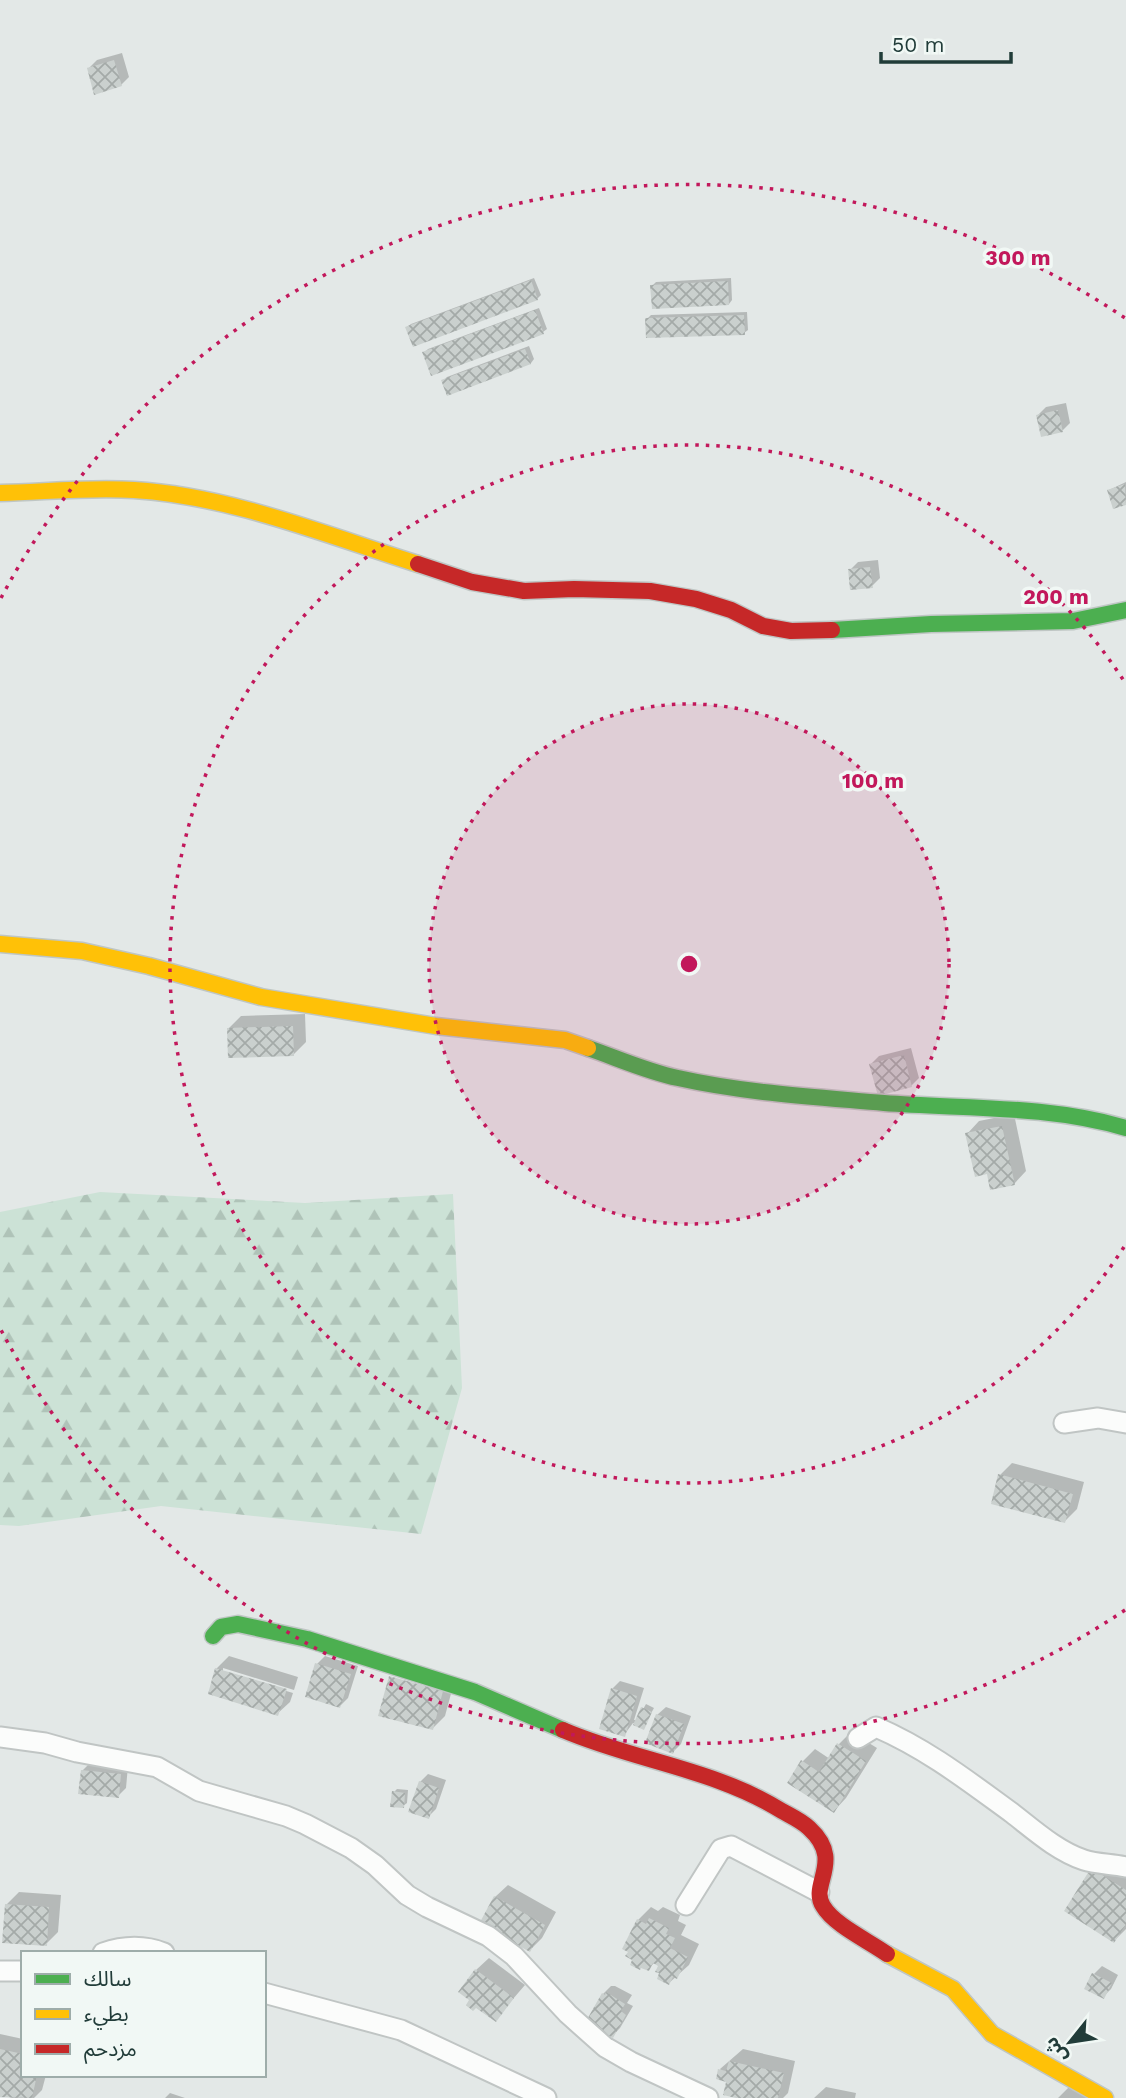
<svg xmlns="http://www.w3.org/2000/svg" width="1126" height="2098" font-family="'Work Sans','Noto Sans Arabic',sans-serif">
  <defs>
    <pattern id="forest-firs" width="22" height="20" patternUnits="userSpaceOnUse" patternTransform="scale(1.75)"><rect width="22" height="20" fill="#cce2d6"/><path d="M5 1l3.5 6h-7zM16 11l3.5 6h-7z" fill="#afc3b8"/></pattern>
    <pattern id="building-cross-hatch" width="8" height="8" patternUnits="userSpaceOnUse" patternTransform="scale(1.75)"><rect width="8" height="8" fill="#cad0ce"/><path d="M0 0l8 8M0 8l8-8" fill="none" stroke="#a4aaa8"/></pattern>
  </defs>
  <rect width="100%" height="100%" fill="#e3e8e7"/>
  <!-- forest -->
  <path fill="url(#forest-firs)" d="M100,1192L305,1203L453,1194L462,1388L421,1534L161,1506L19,1526L0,1525V1212Z"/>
  <!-- shadow -->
  <path fill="#0003" d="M122,53L129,77L121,85L89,68L97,60Z
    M534,278L541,295L537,299L407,327L411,324Z
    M731,278L732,300L729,304L652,286L656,282Z
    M539,308L547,329L543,332L424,353L428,349Z
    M747,312L748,330L744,333L647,319L651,315Z
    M529,346L534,359L531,363L443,381L447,377Z
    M1066,403L1070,423L1062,431L1038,415L1046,407Z
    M1126,482V503L1114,507L1109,490Z
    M878,560L880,578L872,586L850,570L858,562Z
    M305,1014L306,1042L293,1055L229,1028L241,1016Z
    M911,1048L919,1078L911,1086L871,1064L879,1056Z
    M1014,1114L1026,1171L1014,1184L988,1172L967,1134L979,1121Z
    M1012,1463L1084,1482L1077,1509L1065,1521L1000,1475Z
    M229,1656L298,1677L294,1690L223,1668V1672L293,1693L290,1702L277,1714L216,1669Z
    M325,1656L358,1666L348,1698L340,1706L317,1664Z
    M455,1679L445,1716L433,1728L380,1715Z
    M620,1681L644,1688L634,1720H637L646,1704L654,1708L643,1728L633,1723L624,1735L612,1689Z
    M666,1707L691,1716L681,1744L673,1752L657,1715Z
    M851,1732L877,1748L846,1798L834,1811L802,1762L815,1749L830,1759L839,1744Z
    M90,1763L128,1766L126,1788L118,1796L82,1771Z
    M428,1774L446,1780L436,1809L428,1817L420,1782Z
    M397,1789L408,1790L407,1803L403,1806L394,1792Z
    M1092,1869L1126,1870V1929L1114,1941Z
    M508,1885L556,1912L542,1938L530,1950L495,1897Z
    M19,1892L61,1895L58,1932L46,1944L6,1905Z
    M651,1907L658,1911L663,1907L680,1915L678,1921L686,1925L681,1935L699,1944L689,1965L669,1983L661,1965L655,1962L648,1969L638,1920Z
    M489,1958L525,1985L495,2020L476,1970Z
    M1102,1966L1118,1975L1111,1989L1103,1997L1094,1974Z
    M611,1986H615L632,1995L627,2003L633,2006L620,2028L612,2036L603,1994Z
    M0,2034L23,2039V2075H46L42,2090L34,2098H13L0,2095Z
    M743,2049L795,2061L788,2093L783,2098H739L720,2069Z
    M1070,2086L1105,2098H1058Z
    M826,2087L856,2093L855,2098H814Z
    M170,2093L185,2098H165Z"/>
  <!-- building -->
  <path fill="url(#building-cross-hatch)" d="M114,60L122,86L94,95L87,68Z
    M531,280L538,300L413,347L405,327Z
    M728,281L729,305L652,309L650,285Z
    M535,310L544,334L431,376L422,352Z
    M744,315L745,335L646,338L645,318Z
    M525,349L531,364L447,396L441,380Z
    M1058,410L1063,432L1041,437L1036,415Z
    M1125,484L1126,505L1113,509L1107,490Z
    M870,567L873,588L850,590L848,569Z
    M293,1026L294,1056L228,1058L227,1028Z
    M904,1055L912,1087L878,1096L869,1064Z
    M1002,1126L1015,1185L990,1190L987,1174L975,1177L965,1133Z
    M998,1474L1073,1494L1065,1523L991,1504Z
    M315,1663L351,1674L340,1708L305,1697Z
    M215,1668L287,1689L278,1716L208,1694Z
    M389,1676L443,1691L433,1730L378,1716Z
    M611,1688L637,1696L625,1737L599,1729Z
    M641,1707L652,1712L644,1730L633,1725Z
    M656,1714L684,1724L673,1754L645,1743Z
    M837,1743L866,1761L834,1813L787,1783L801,1760L819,1772Z
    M81,1770L121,1774L119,1798L78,1794Z
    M419,1781L439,1788L429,1819L408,1812Z
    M392,1791L405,1793L404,1808L390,1807Z
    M1091,1868L1126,1890V1924L1114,1943L1064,1911Z
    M494,1896L545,1925L530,1952L479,1924Z
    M5,1904L49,1907L47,1946L2,1943Z
    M649,1918L669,1928L666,1934L675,1938L670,1948L688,1957L677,1979L673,1977L669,1985L657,1979L659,1973L655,1972L658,1966L653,1963L649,1971L641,1968L640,1970L630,1965L632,1960L625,1956L628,1952L622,1949L637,1919L646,1924Z
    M475,1969L514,1998L496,2022L476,2008L473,2011L466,2005L469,2000L458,1992Z
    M1092,1973L1112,1983L1104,1999L1084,1989Z
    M606,1992L625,2004L621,2011L626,2015L613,2038L585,2023L602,1993L605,1995Z
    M0,2049L23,2054V2075H37L32,2098L0,2097Z
    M729,2061L784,2073L778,2098H736L723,2095L726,2082L716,2079L718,2069L726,2071Z"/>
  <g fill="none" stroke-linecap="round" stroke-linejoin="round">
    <defs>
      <path id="street" d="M1064,1423L1098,1418L1126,1423
        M0,1737L45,1743L77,1752L157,1767L199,1791L286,1816L305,1824L351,1848L375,1865L407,1895L427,1907L488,1936L514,1956L568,2014L605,2047L631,2062L708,2098
        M858,1738L876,1727C927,1749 968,1781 1012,1813C1034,1830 1057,1851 1084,1860C1096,1864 1113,1864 1126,1867
        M686,1905L721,1849L731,1846L819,1892
        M103,1953C123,1946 144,1945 164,1953
        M0,1971H23
        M264,1993L401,2030L546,2098"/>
      <path id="fast" d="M832,630L931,624L1073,621L1126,610
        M588,1048C617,1058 648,1072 678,1078C745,1093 816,1097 884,1103C965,1109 1048,1105 1126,1128
        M213,1636L221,1627L238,1624L307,1639L475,1692L563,1730"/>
      <path id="slow" d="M0,493C44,492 90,487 134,490C231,496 326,535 418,564
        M0,944L82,951L149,966L261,997L436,1026L565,1040L588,1048
        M887,1954L953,1989L992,2034L1105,2098"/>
      <path id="jam" d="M418,564L472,582L524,591L574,589L650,591L696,599L731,610L763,626L791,631L832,630
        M563,1730C635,1761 715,1769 782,1811C791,1816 802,1821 809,1828C845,1861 809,1884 823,1906C834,1925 869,1941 887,1954"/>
    </defs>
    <!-- street casing -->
    <use href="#street" stroke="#c0c5c4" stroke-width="23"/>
    <!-- fast casing -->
    <use href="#fast" stroke="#bfc6c4" stroke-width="19"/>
    <!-- slow casing -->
    <use href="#slow" stroke="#bfc6c4" stroke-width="19"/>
    <!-- jam casing -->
    <use href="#jam" stroke="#bfc6c4" stroke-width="19"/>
    <!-- street -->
    <use href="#street" stroke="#fbfcfb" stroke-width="19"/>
    <!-- fast -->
    <use href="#fast" stroke="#4caf50" stroke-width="16"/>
    <!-- slow -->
    <use href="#slow" stroke="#ffc107" stroke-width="16"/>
    <!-- jam -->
    <use href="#jam" stroke="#c62828" stroke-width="16"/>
  </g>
  <!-- distance rings -->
  <circle cx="689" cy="964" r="260" fill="#c2185b" fill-opacity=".12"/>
  <g fill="none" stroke="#c2185b" stroke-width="3.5" stroke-dasharray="3.5 7">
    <circle cx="689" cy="964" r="260"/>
    <path d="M1124 1247A519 519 0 1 1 1124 681"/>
    <path d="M1125 1610A779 779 0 0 1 1 1330M1 598A779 779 0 0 1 1125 318"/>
  </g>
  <circle cx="689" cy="964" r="10" fill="#c2185b" stroke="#f1f8f5" stroke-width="3.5"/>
  <g font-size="21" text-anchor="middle" font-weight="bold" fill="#c2185b" stroke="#f1f8f5" stroke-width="7" stroke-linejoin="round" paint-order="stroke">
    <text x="1018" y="265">300 m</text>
    <text x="1056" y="604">200 m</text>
    <text x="873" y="788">100 m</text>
  </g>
  <!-- legend -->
  <rect x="21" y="1951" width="245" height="126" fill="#f1f8f5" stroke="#9eadaa" stroke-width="2"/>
  <rect x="35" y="1974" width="35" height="10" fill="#4caf50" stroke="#9eadaa" stroke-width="2"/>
  <text x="84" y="1986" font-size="21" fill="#213c39">سالك</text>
  <rect x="35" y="2009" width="35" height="10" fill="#ffc107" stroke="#9eadaa" stroke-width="2"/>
  <text x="84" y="2021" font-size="21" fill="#213c39">بطيء</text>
  <rect x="35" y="2044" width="35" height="10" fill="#c62828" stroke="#9eadaa" stroke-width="2"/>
  <text x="84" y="2056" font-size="21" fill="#213c39">مزدحم</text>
  <!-- north arrow -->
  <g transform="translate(1070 2042) rotate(240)" stroke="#f1f8f5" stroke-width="5" paint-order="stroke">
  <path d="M0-5L12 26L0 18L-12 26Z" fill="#213c39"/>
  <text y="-10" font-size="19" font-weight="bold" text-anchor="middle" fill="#213c39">ش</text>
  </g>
  <!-- scale -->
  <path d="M881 52v10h130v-10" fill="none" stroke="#213c39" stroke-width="3.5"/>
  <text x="892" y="52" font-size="21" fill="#213c39" stroke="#f1f8f5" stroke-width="5" paint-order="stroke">50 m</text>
</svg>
